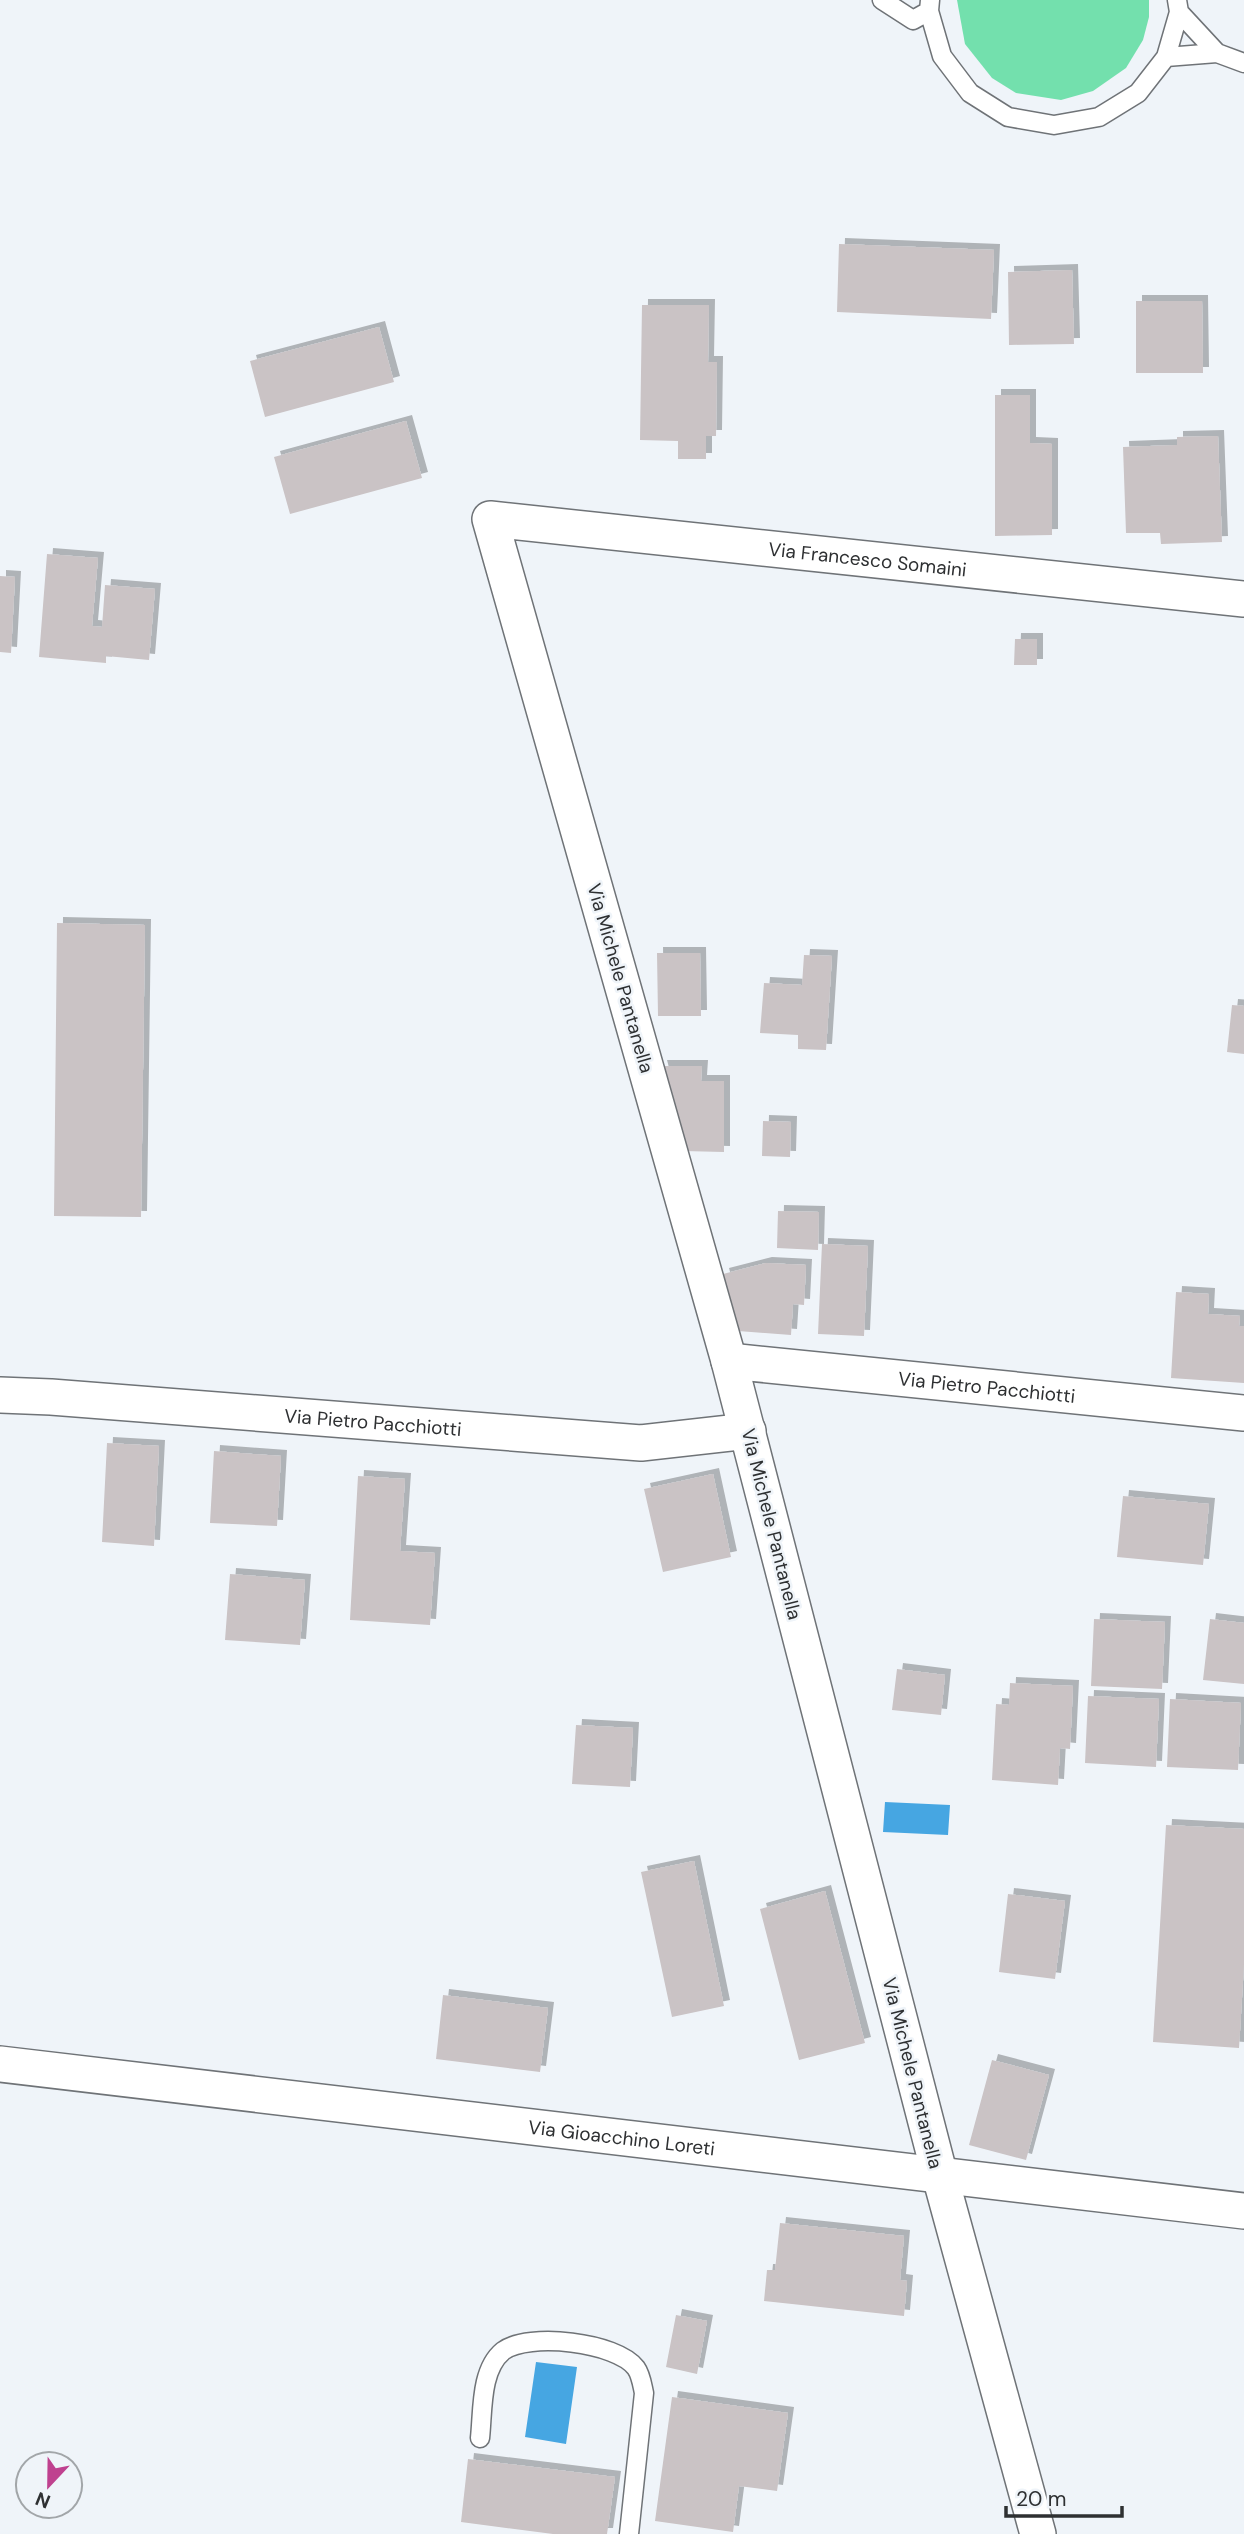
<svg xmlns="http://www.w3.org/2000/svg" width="1244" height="2534" font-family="'DM Sans',sans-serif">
  <defs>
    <filter id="shadow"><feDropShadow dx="6" dy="-6" stdDeviation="0" flood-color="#0004"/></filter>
  </defs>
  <rect width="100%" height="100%" fill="#eff4f9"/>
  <!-- green -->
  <path fill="#73e0ad" d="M957,0H1149V17L1143,40L1126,68L1093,91L1061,100L1016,93L992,78L965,44Z"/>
  <!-- water -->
  <path fill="#46a6e2" d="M885,1802L950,1805L948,1835L883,1832Z
    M536,2362L577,2367L566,2444L525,2437Z"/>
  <!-- building -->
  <path fill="#cac3c5" filter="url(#shadow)" d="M839,244L994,250L991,319L837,312Z
    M1072,270L1074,344L1009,345L1008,272Z
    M1136,301H1202L1203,373H1136Z
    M642,305H709L708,362H717L716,436H706V459H678V441L640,440Z
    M379,327L394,382L265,417L250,361Z
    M995,395H1030V443L1052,444V535L995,536Z
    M406,421L422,478L290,514L274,457Z
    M1218,436L1222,542L1161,544L1160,533H1126L1123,447L1177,445V437Z
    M47,554L98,558L92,626L102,627L105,585L155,589L149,660L106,656V663L39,657Z
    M0,576L15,577L11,653L0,652Z
    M1015,639H1037V665H1014Z
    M57,923L145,925L141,1217L54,1216Z
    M657,953H700L701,1016H658Z
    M804,955L832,956L826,1050L798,1049V1035L760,1033L764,983L802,985Z
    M1232,1005L1244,1006V1054L1227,1052Z
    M661,1066H702L701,1081H724V1152L683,1151Z
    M763,1121L791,1122L790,1157L762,1156Z
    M778,1211L819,1212L818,1250L777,1248Z
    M822,1244L868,1246L864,1336L818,1334Z
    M766,1263L806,1265L804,1305L793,1304L791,1335L738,1331L723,1274Z
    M1176,1292L1209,1294L1208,1314L1240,1316L1239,1326H1244V1383L1171,1378Z
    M107,1443L159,1446L154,1546L102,1542Z
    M214,1451L281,1456L277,1526L210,1523Z
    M713,1474L731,1557L663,1572L644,1489Z
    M358,1476L405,1479L400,1551L435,1553L430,1625L350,1620Z
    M1123,1496L1209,1504L1203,1565L1117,1557Z
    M230,1574L305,1580L300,1645L225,1640Z
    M1094,1619L1165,1622L1162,1689L1091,1686Z
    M1210,1619L1244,1623V1684L1203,1680Z
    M897,1669L945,1675L941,1715L892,1710Z
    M1010,1683L1073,1686L1070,1749L1060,1748L1058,1785L992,1780L996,1704L1009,1705Z
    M1088,1696L1159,1699L1156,1767L1085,1763Z
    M1170,1699L1241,1703L1238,1770L1167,1767Z
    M576,1725L633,1728L630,1787L572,1784Z
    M1166,1825L1244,1829V1964L1239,2048L1153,2042Z
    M694,1861L724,2006L672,2017L641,1872Z
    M825,1891L865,2043L799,2060L760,1909Z
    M1008,1894L1065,1901L1055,1979L999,1972Z
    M443,1995L548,2008L540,2072L436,2059Z
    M992,2060L1049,2075L1026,2160L969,2145Z
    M780,2223L904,2236L900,2280L907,2281L904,2316L764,2301L767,2270H775Z
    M676,2315L707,2321L697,2374L666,2367Z
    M672,2397L788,2413L777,2491L739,2486L733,2532L655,2521Z
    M468,2459L615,2477L607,2534H553L461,2522Z"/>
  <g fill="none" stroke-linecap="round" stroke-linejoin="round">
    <defs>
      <path id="lane" d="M882,0L913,20L929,11
        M930,0L929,11L942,56L970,93L1008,117L1054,125L1099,117L1138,93L1166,57L1179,12L1177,0
        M1179,12L1217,53L1244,63
        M1166,57L1217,53
        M480,2438C483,2411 480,2370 503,2351C528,2332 617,2342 636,2368C641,2375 642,2384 644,2393L629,2534"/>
      <g id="street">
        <path id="s1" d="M729,1361L1244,1413"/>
        <path id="s2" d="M0,1395L51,1397L641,1443L748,1431"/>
        <path id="s3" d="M0,2064L1244,2211"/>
        <path id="s4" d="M1038,2534L940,2176L729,1361L490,519L1244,599"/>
      </g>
    </defs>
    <!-- lane casing -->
    <use href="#lane" stroke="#6f7377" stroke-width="21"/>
    <!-- street casing -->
    <use href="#street" stroke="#6f7377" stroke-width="38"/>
    <!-- lane -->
    <use href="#lane" stroke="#fff" stroke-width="18"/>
    <!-- street -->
    <use href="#street" stroke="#fff" stroke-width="35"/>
  </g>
  <g text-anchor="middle" stroke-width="5" stroke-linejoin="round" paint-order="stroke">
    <!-- street labels -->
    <g font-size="19" fill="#2e3032" stroke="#eff4f9">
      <text dy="7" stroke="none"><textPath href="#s4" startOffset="2468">Via Francesco Somaini</textPath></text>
      <text transform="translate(621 978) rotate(74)" y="7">Via Michele Pantanella</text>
      <text dy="7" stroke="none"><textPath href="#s1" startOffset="259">Via Pietro Pacchiotti</textPath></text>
      <text dy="7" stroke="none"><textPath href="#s2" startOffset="374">Via Pietro Pacchiotti</textPath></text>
      <text transform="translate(772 1524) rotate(76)" y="7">Via Michele Pantanella</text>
      <text transform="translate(913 2073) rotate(76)" y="7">Via Michele Pantanella</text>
      <text dy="7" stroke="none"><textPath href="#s3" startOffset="626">Via Gioacchino Loreti</textPath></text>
    </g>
  </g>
  <!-- north arrow -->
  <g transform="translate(49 2485) rotate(202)"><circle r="33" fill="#eff4f9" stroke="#a2a6a9" stroke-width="2"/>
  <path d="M0-5L12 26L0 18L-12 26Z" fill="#bf418f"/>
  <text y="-10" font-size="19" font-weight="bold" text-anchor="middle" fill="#2e3032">N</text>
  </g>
  <!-- scale -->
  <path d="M1006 2506v10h116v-10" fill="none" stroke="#2e3032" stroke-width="3.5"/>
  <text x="1016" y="2506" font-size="21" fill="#2e3032" stroke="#eff4f9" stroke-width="5" paint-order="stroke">20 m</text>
</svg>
